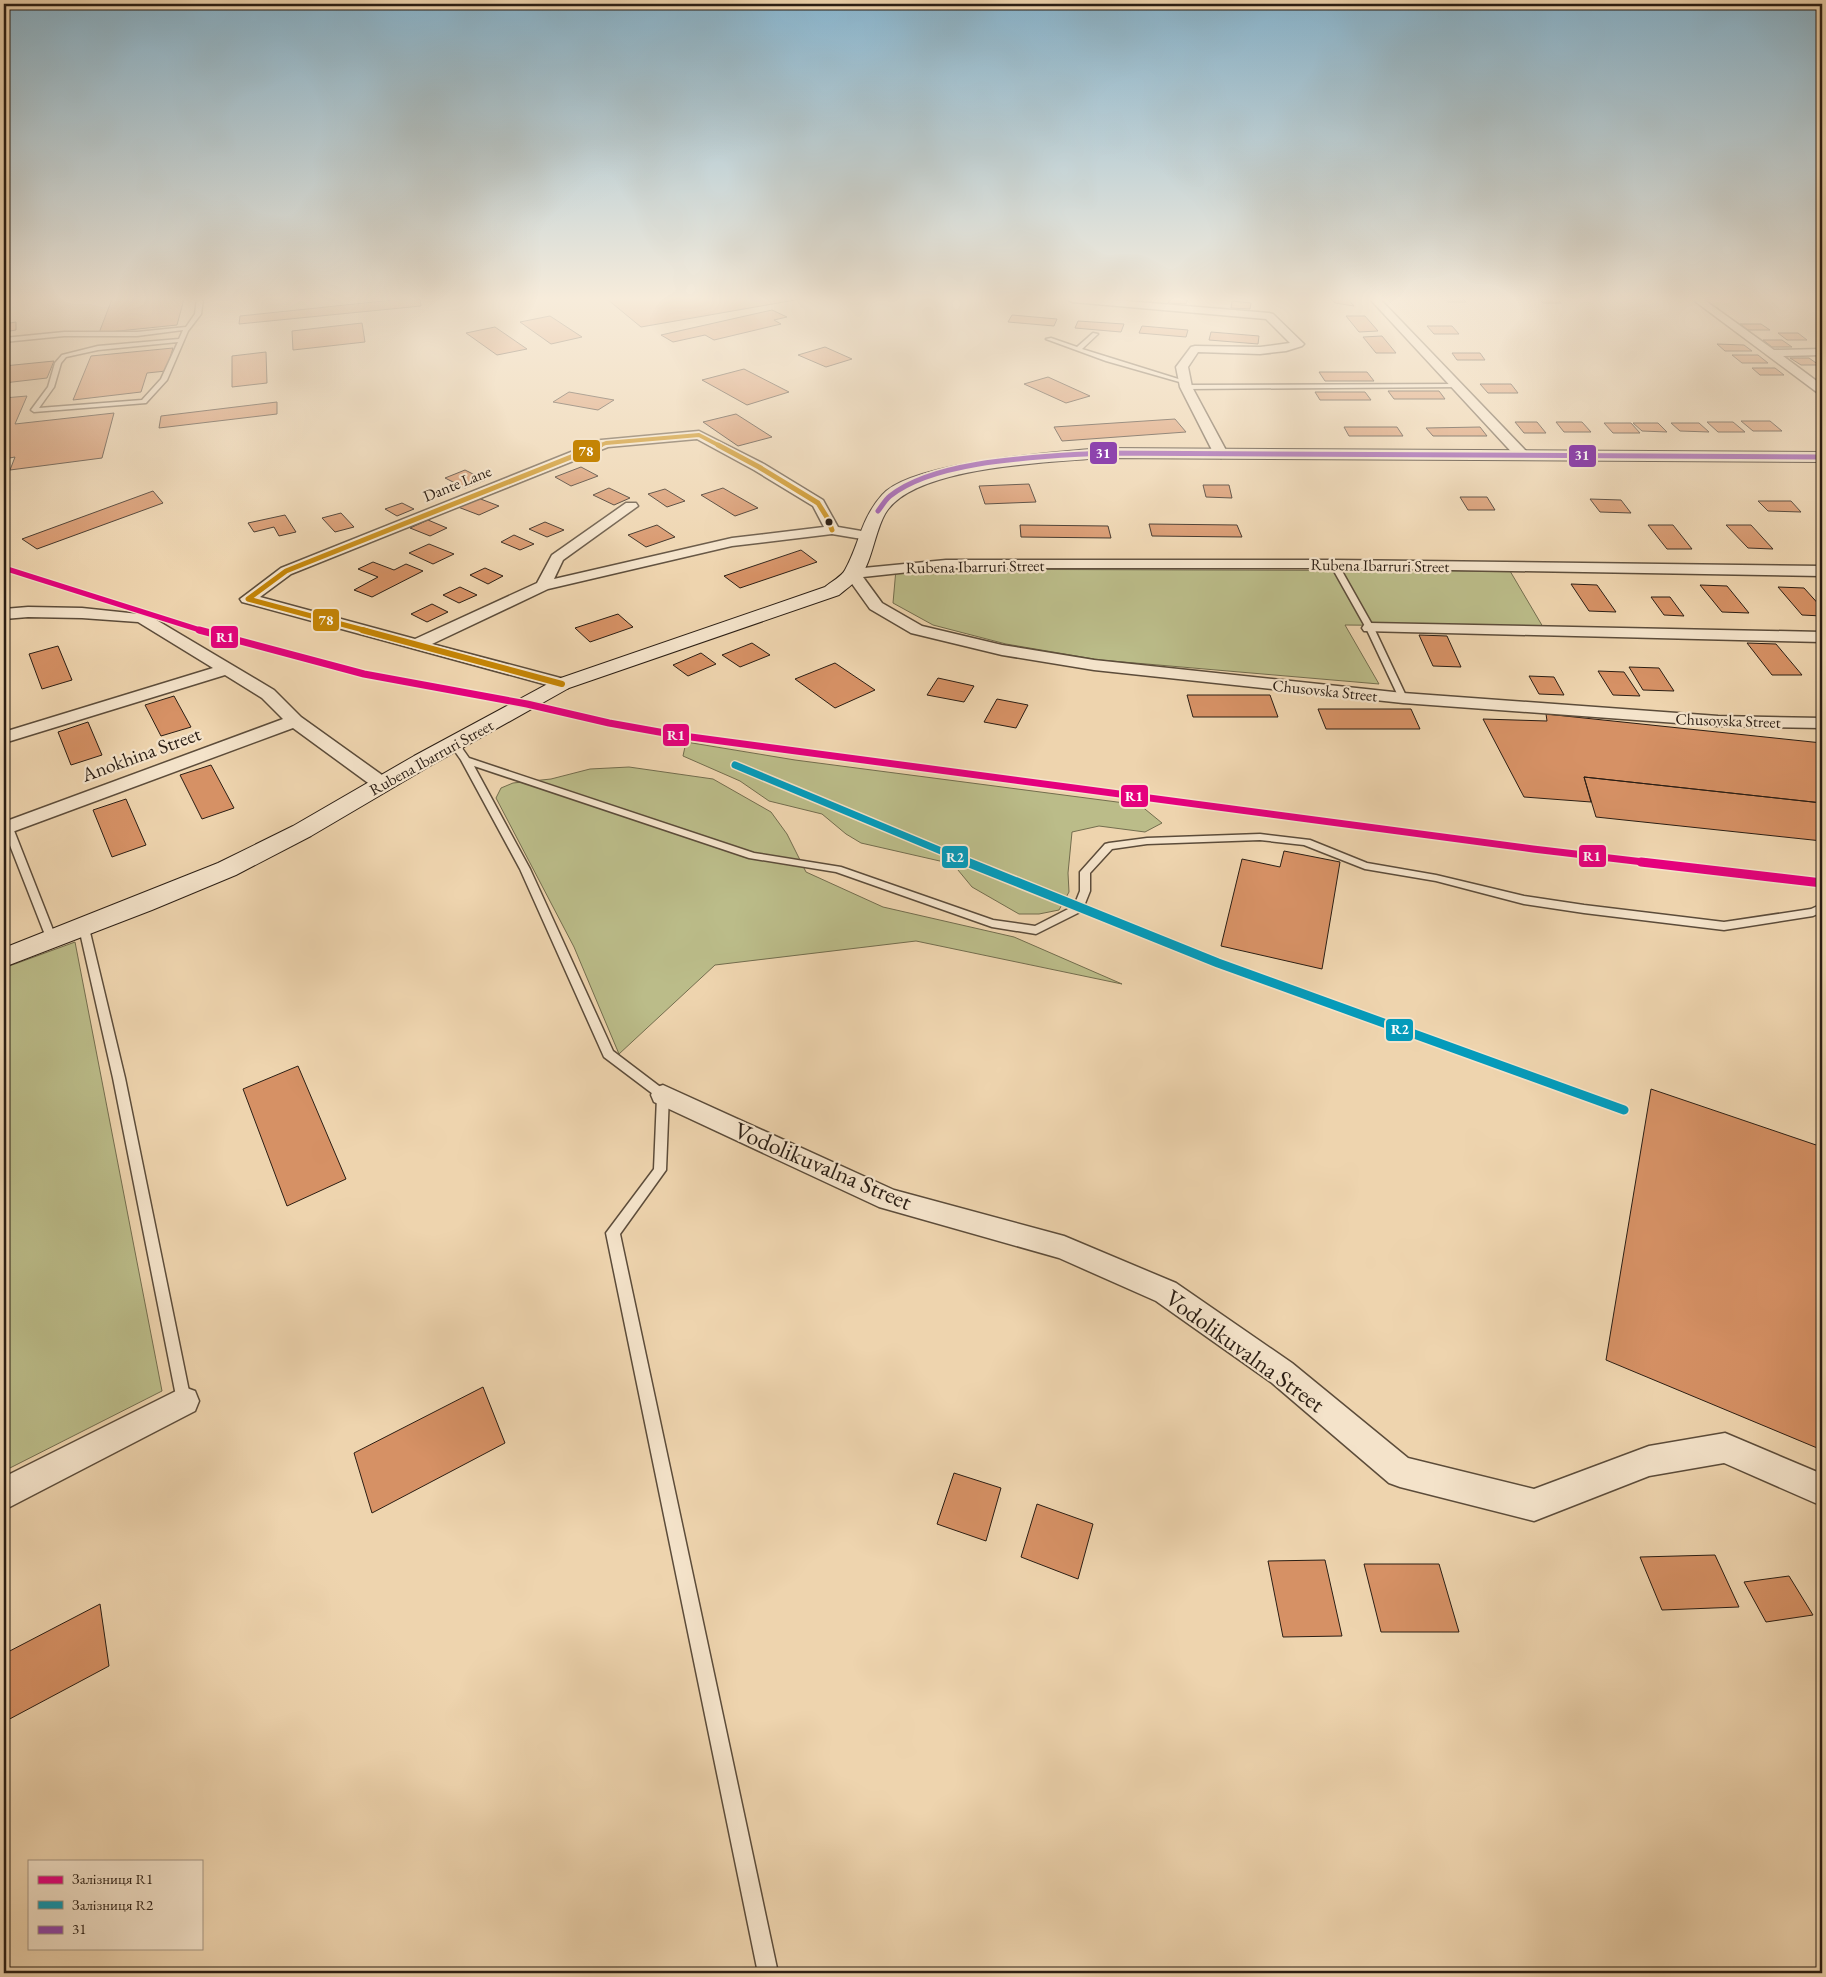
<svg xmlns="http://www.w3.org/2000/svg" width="1826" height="1977" font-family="'EB Garamond',serif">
  <rect width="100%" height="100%" fill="#eed4ae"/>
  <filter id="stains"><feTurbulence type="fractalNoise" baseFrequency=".004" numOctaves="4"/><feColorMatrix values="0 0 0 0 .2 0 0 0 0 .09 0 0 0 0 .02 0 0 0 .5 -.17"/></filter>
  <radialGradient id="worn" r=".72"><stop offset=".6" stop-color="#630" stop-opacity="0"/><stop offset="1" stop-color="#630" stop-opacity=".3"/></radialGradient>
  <!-- green -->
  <path fill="#bbbc89" stroke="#736d4e" d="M896,569L1510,571L1543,627L1345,625L1379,684L1100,660L1006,644L933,625L893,603Z
    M686,742L795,760L1140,805L1162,823L1145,832L1099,826L1072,832L1068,873L1069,892L1059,910L1039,914H1019L972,887L953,864L861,843L846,834L822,814L769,801L740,781L683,756Z
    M629,767L713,779L771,812L787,834L806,872L883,907L1014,937L1122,984L916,941L715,965L619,1054L574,947L496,798L501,788L513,783L551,779L590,769Z
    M75,942L162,1391L4,1471V968Z"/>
  <!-- building -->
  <path fill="#d69165" stroke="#2b1e14" d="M112,299H184L177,325L99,333Z
    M403,299H420L421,306L239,324L240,316Z
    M607,299H801L641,327Z
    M1170,299H1188L1186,304L1168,303Z
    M1331,299H1348L1354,306L1335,303Z
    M1445,299H1463L1466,302H1448Z
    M1539,299H1556L1561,303H1543Z
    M1232,301L1251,303L1250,309L1231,308Z
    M772,310L787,317L774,320L781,324L714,340L705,335L673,342L661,335Z
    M1012,315L1057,319L1054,326L1008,322Z
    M550,316L582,337L551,344L520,322Z
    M1346,316H1365L1378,331L1359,332Z
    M1078,321L1124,324L1121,332L1075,328Z
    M16,322V330L4,332V324Z
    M362,323L365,342L293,350L292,331Z
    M1740,324H1761L1770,330H1748Z
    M1142,326L1188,330L1186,337L1139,333Z
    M1427,326H1452L1459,334H1434Z
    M495,327L527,349L497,355L466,333Z
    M1211,332L1259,336L1258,344L1209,340Z
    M1778,333H1798L1807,340H1787Z
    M1382,336L1396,353H1376L1363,337Z
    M1763,340H1782L1792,347H1772Z
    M1717,344L1744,345L1752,351H1725Z
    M825,347L852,359L826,367L798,355Z
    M173,348L166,371L147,373L141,392L73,400L91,356Z
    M266,352L267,383L232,387V356Z
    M1452,353H1480L1485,360H1457Z
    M1732,355H1758L1768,363H1742Z
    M1790,358H1809L1819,365H1801Z
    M54,361L47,378L4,383V366Z
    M1752,368H1775L1784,375H1760Z
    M744,369L789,392L747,405L702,380Z
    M1319,372H1367L1374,381H1325Z
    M1048,377L1090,396L1066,403L1024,384Z
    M1480,384H1511L1518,393H1488Z
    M1388,391H1439L1445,399H1394Z
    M569,392L614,400L598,410L553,402Z
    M1315,392H1365L1371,400H1320Z
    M27,396L15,424L114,413L102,458L10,470L15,457L4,459V398Z
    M277,402V414L159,428L161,416Z
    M736,414L772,437L738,446L703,422Z
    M1175,419L1186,432L1062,441L1054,427Z
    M1741,421H1770L1782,431H1753Z
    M1515,422H1537L1546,433H1524Z
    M1556,422H1582L1591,432H1564Z
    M1707,422H1733L1745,432H1718Z
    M1604,423H1631L1640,433H1613Z
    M1633,423H1658L1667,432L1642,431Z
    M1671,423H1699L1709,432L1680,431Z
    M1344,427H1397L1403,436H1349Z
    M1480,427L1487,436H1433L1426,428Z
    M581,467L598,476L571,486L555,477Z
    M465,470L485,480L465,488L445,478Z
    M1029,484L1036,502L985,504L979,486Z
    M1203,485H1229L1232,498L1206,497Z
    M609,488L630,498L614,505L593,495Z
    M723,488L758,508L735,516L701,495Z
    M665,489L685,501L667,507L648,494Z
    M153,491L163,503L37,549L22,539Z
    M1460,497H1487L1495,510H1468Z
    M478,498L499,506L479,515L458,507Z
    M1590,499L1621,500L1631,513L1600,512Z
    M1758,501H1791L1801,512L1768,511Z
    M402,503L414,509L397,516L385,509Z
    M341,513L354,527L335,532L322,518Z
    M285,515L296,532L279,536L274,527L254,532L248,523Z
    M428,520L447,528L430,536L410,528Z
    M545,522L564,530L547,537L529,529Z
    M1149,524L1237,525L1242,537L1152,536Z
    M657,525L675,537L646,547L628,535Z
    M1020,525L1108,526L1111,538L1021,537Z
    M1648,525H1673L1692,549H1667Z
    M1726,525H1751L1773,549L1748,548Z
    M514,535L534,544L520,550L501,542Z
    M429,544L454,554L433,564L409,553Z
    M801,550L817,562L740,588L724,576Z
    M373,562L394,570L406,564L423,571L372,597L354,590L378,577L358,569Z
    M485,568L503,576L488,584L470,575Z
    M1571,584L1597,585L1616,612L1589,611Z
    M1700,585L1727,586L1749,613L1722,612Z
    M460,587L477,595L459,603L443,595Z
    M1778,587L1804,588L1822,608V616L1802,615Z
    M1651,597H1670L1684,616L1664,615Z
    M432,604L448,612L427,622L411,614Z
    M618,614L633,627L590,642L575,628Z
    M1419,635L1447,636L1461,667L1433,666Z
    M752,643L770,655L740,667L722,655Z
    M1747,643L1776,644L1802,675H1772Z
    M58,646L72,680L42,689L29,654Z
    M701,653L716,664L688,676L673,665Z
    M835,663L875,690L835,708L795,679Z
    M1629,667L1659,668L1674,691L1643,690Z
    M1598,671L1624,672L1640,696L1613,695Z
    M1529,676L1554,677L1564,695L1539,694Z
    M938,678L974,686L964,702L927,695Z
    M1187,695H1270L1278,717H1193Z
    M174,696L191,727L161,736L145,705Z
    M997,699L1028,705L1016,728L984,722Z
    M1318,709H1411L1420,729H1326Z
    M1546,714L1822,743V803L1584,777L1591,802L1524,797L1483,719L1547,721Z
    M88,722L102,755L71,765L58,732Z
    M211,765L234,808L202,819L180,775Z
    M1584,777L1822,803V841L1596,817Z
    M126,799L146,845L112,857L93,810Z
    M1284,851L1340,862L1322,969L1221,946L1242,859L1280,867Z
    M298,1066L346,1179L287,1206L243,1089Z
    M1651,1089L1822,1147V1450L1606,1360Z
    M483,1387L505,1443L372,1513L354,1453Z
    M954,1473L1001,1488L986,1541L937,1524Z
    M1037,1504L1093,1524L1078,1579L1021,1557Z
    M1715,1555L1739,1607L1662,1610L1640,1557Z
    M1325,1560L1342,1636L1283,1637L1268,1561Z
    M1364,1564H1439L1459,1632H1381Z
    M1789,1576L1813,1615L1766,1622L1744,1582Z
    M100,1604L109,1666L4,1722V1654Z"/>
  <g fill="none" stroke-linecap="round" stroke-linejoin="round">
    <defs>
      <path id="service" d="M197,299H203L201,314L188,331L167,380L146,403L34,412L31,410L48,387L55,363L62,355L98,346L179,339L183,330L137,336H64L4,342V338L64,332H137L186,327L195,314ZM178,342L161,379L142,400L39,408L54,387L61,363L66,357L98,350Z
        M1093,333L1098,334L1082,349L1188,382L1183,383L1106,361L1046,339L1051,338L1077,347Z
        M1458,384L1461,386L1460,387L1186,389L1183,387L1186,385Z
        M1331,562L1338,564L1374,628L1407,698L1406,700L1403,701L1399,698L1366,628L1330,564Z
        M454,740L457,741L469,758L754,853L841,867L993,920L1035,926L1074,906L1080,891V872L1105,844L1109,843L1147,838L1260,834L1310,840L1367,863L1436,875L1524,896L1584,905L1724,922L1811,909L1822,904V912L1813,916L1724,930L1584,913L1524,904L1436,881L1365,869L1304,845L1260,840L1147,844L1112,849L1090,873V891L1082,911L1036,934L992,927L836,872L749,858L474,766L530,869L613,1051L667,1092L669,1095L666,1170L620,1234L778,1973H758L606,1233L654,1169L657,1097L604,1057L520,869L461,760L449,743Z
        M8,825L13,828L57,940L56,943L52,944L47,940L4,830L5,826Z
        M84,924L89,928L125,1078L191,1401L189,1406L184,1408L179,1406L177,1401L113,1078L79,928Z"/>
      <path id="minor" d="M1067,299H1102L1269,313L1273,314L1304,344L1302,346L1286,351L1260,354L1198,352L1188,367L1192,387L1228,454L1221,458L1214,454L1180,387L1176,367L1191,347L1195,346L1260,347L1290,343L1266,319L1072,302Z
        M1370,299H1380L1528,453L1530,456L1528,459H1518Z
        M1692,299H1703L1774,350L1822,349V355L1783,356L1822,385V393H1818Z
        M699,431L764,464L823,500L838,527L873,533L875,536L873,539L868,540L832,534L732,546L548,589L432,644L568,680L571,684L568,688L562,689L242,602L240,599L281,568L601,440ZM697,439L754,470L813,506L824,527L732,538L554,579L563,560L638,506L636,503H626L552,555L537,583L415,639L260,597L291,574L608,447Z
        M946,560H1334L1822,566V576L1334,568H946L863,577L882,603L922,626L1002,645L1094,660L1403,693L1718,716L1822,718V728L1718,726L1403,703L1094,670L1002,655L911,633L870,609L845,574L848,571L853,569Z
        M28,607L82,608L148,615L274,690L301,717L389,780L391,784L389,788L382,790L375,788L293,728L4,835V822L283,719L262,698L225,675L4,743V732L213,668L138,622L82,618L28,617L4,619V609Z
        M1370,623L1822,632V642L1364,631L1362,628L1364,625Z
        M663,1085L894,1190L1064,1236L1176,1283L1292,1363L1408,1458L1534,1489L1649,1446L1725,1433L1822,1474V1506L1724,1463L1649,1476L1534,1521L1400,1487L1389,1483L1272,1383L1156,1301L1059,1258L879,1207L654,1102L651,1095L654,1088Z
        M184,1387L195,1391L199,1401L195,1411L4,1510V1477Z"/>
      <path id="secondary" d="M1100,448L1822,452V462L1100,458C1048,463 912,466 885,514C875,531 871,566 859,578C853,584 845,590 839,595L569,688L430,766L311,836L236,875L152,910L4,967V948L218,863L293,826L414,756L555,680L825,587C831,582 842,576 845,570C860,543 860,520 882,495C911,461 1054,453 1100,448Z"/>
    </defs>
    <!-- service casing -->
    <use href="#service" stroke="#5c4c3a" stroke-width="3"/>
    <!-- minor casing -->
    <use href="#minor" stroke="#5c4c3a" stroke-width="3"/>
    <!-- secondary casing -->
    <use href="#secondary" stroke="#2b1e14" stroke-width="2"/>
    <!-- service -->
    <use href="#service" fill="#f4e3ca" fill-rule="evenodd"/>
    <!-- minor -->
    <use href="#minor" fill="#f4e3ca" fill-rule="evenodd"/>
    <!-- secondary -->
    <use href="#secondary" fill="#f4e3ca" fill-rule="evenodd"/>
    <defs>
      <path id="bus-1" d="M878,511C882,506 885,500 890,496C936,459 1042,457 1100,453L1822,457"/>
      <path id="bus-2-far2" d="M598,446L606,443L699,435L720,446"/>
      <path id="bus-2-far1" d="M718,445L759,467L818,503L828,519L832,530
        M367,631L248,599L286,571L601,445"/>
      <path id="bus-2" d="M362,630L562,684"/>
    </defs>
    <!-- bus-1 casing -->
    <use href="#bus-1" stroke="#f4e3ca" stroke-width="8"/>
    <!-- bus-2-far2 casing -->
    <use href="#bus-2-far2" stroke="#f4e3ca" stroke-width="5.5"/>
    <!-- bus-2-far1 casing -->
    <use href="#bus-2-far1" stroke="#f4e3ca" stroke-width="8"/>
    <!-- bus-2 casing -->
    <use href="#bus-2" stroke="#f4e3ca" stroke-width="9"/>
    <!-- bus-1 -->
    <use href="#bus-1" stroke="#8e44ad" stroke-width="5"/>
    <!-- bus-2-far2 -->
    <use href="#bus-2-far2" stroke="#c48405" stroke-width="4"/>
    <!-- bus-2-far1 -->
    <use href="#bus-2-far1" stroke="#c48405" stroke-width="5"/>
    <!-- bus-2 -->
    <use href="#bus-2" stroke="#c48405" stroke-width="6"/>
    <defs>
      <path id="rail-1-far2" d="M4,568L203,631"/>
      <path id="rail-1-far1" d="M199,630L364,674L527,704L609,723L676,735L1533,849L1652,863"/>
      <path id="rail-1" d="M1641,862L1822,883"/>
      <path id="rail-2-far1" d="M735,765L970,863"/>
      <path id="rail-2" d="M967,862L1218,963L1624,1110"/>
    </defs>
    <!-- rail-1-far2 casing -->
    <use href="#rail-1-far2" stroke="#f4e3ca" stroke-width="8"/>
    <!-- rail-1-far1 casing -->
    <use href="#rail-1-far1" stroke="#f4e3ca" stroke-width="10"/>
    <!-- rail-1 casing -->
    <use href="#rail-1" stroke="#f4e3ca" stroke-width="12"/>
    <!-- rail-2-far1 casing -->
    <use href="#rail-2-far1" stroke="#f4e3ca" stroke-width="10"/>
    <!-- rail-2 casing -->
    <use href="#rail-2" stroke="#f4e3ca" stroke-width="12"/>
    <!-- rail-1-far2 -->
    <use href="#rail-1-far2" stroke="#e5007d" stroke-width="5.5"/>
    <!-- rail-1-far1 -->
    <use href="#rail-1-far1" stroke="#e5007d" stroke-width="7"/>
    <!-- rail-1 -->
    <use href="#rail-1" stroke="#e5007d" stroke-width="9"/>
    <!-- rail-2-far1 -->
    <use href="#rail-2-far1" stroke="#049bbb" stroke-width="7"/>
    <!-- rail-2 -->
    <use href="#rail-2" stroke="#049bbb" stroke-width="9"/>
  </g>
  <!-- sky -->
  <linearGradient id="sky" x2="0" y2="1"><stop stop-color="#88b6d0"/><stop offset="0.52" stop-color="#f7ecdb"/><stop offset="1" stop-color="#f7ecdb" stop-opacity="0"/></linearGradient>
  <rect width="1826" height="575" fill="url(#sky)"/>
  <!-- markers -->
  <circle fill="#2b1e14" stroke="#f4e3ca" stroke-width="2" cx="829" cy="522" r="4.5"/>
  <g text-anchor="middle" stroke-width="4.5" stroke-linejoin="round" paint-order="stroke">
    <!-- far-street labels -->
    <g font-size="16" fill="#2b1e14" stroke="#f4e3ca">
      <text transform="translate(457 483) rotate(-22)" y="6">Dante Lane</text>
      <text transform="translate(1380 565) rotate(1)" y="6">Rubena Ibarruri Street</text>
      <text transform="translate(975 566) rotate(-1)" y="6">Rubena Ibarruri Street</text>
      <text transform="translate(1325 690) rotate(6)" y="6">Chusovska Street</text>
      <text transform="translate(1728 720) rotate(2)" y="6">Chusovska Street</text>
      <text transform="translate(431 757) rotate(-29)" y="6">Rubena Ibarruri Street</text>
    </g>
    <!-- street labels -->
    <g font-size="20" fill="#2b1e14" stroke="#f4e3ca">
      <text transform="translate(141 754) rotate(-20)" y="7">Anokhina Street</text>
    </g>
    <!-- near-street labels -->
    <g font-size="24" fill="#2b1e14" stroke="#f4e3ca">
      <text transform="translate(823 1166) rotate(23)" y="8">Vodolikuvalna Street</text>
      <text transform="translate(1245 1351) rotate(36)" y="8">Vodolikuvalna Street</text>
    </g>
  </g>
  <g stroke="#f4e3ca" stroke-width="2">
    <rect x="572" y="439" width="29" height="24" rx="5" fill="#c48405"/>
    <rect x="1089" y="441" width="29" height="24" rx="5" fill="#8e44ad"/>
    <rect x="1568" y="444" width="29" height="24" rx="5" fill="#8e44ad"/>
    <rect x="312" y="608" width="28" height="24" rx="5" fill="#c48405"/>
    <rect x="210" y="625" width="29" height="24" rx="5" fill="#e5007d"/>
    <rect x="662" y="723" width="28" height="24" rx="5" fill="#e5007d"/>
    <rect x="1120" y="784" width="29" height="24" rx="5" fill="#e5007d"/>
    <rect x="1578" y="844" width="29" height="24" rx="5" fill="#e5007d"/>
    <rect x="941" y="845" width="28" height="24" rx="5" fill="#049bbb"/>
    <rect x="1385" y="1018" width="29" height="24" rx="5" fill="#049bbb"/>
  </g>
  <g font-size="14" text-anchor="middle" font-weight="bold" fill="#fff">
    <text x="586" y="456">78</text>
    <text x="1103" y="458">31</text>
    <text x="1582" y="460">31</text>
    <text x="326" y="625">78</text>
    <text x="225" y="642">R1</text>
    <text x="676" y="740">R1</text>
    <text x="1134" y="801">R1</text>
    <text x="1592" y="861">R1</text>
    <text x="955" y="862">R2</text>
    <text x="1400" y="1034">R2</text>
  </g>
  <!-- margin -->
  <rect width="1826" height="1977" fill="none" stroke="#eed4ae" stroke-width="20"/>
  <rect x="5" y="5" width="1816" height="1967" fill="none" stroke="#2b1e14" stroke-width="2.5"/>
  <rect x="10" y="10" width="1806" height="1957" fill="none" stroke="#2b1e14"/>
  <!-- legend -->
  <rect x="28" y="1860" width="175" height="90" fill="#f4e3ca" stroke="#a49481"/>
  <rect x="38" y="1876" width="25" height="8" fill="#e5007d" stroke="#a49481"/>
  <text x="72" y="1884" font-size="15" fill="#2b1e14">Залізниця R1</text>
  <rect x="38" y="1901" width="25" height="8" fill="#049bbb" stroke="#a49481"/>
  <text x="72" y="1910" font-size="15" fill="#2b1e14">Залізниця R2</text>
  <rect x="38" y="1926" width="25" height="8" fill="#8e44ad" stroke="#a49481"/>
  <text x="72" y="1934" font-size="15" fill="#2b1e14">31</text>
  <rect width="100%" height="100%" filter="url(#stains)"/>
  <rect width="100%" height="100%" fill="url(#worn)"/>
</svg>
